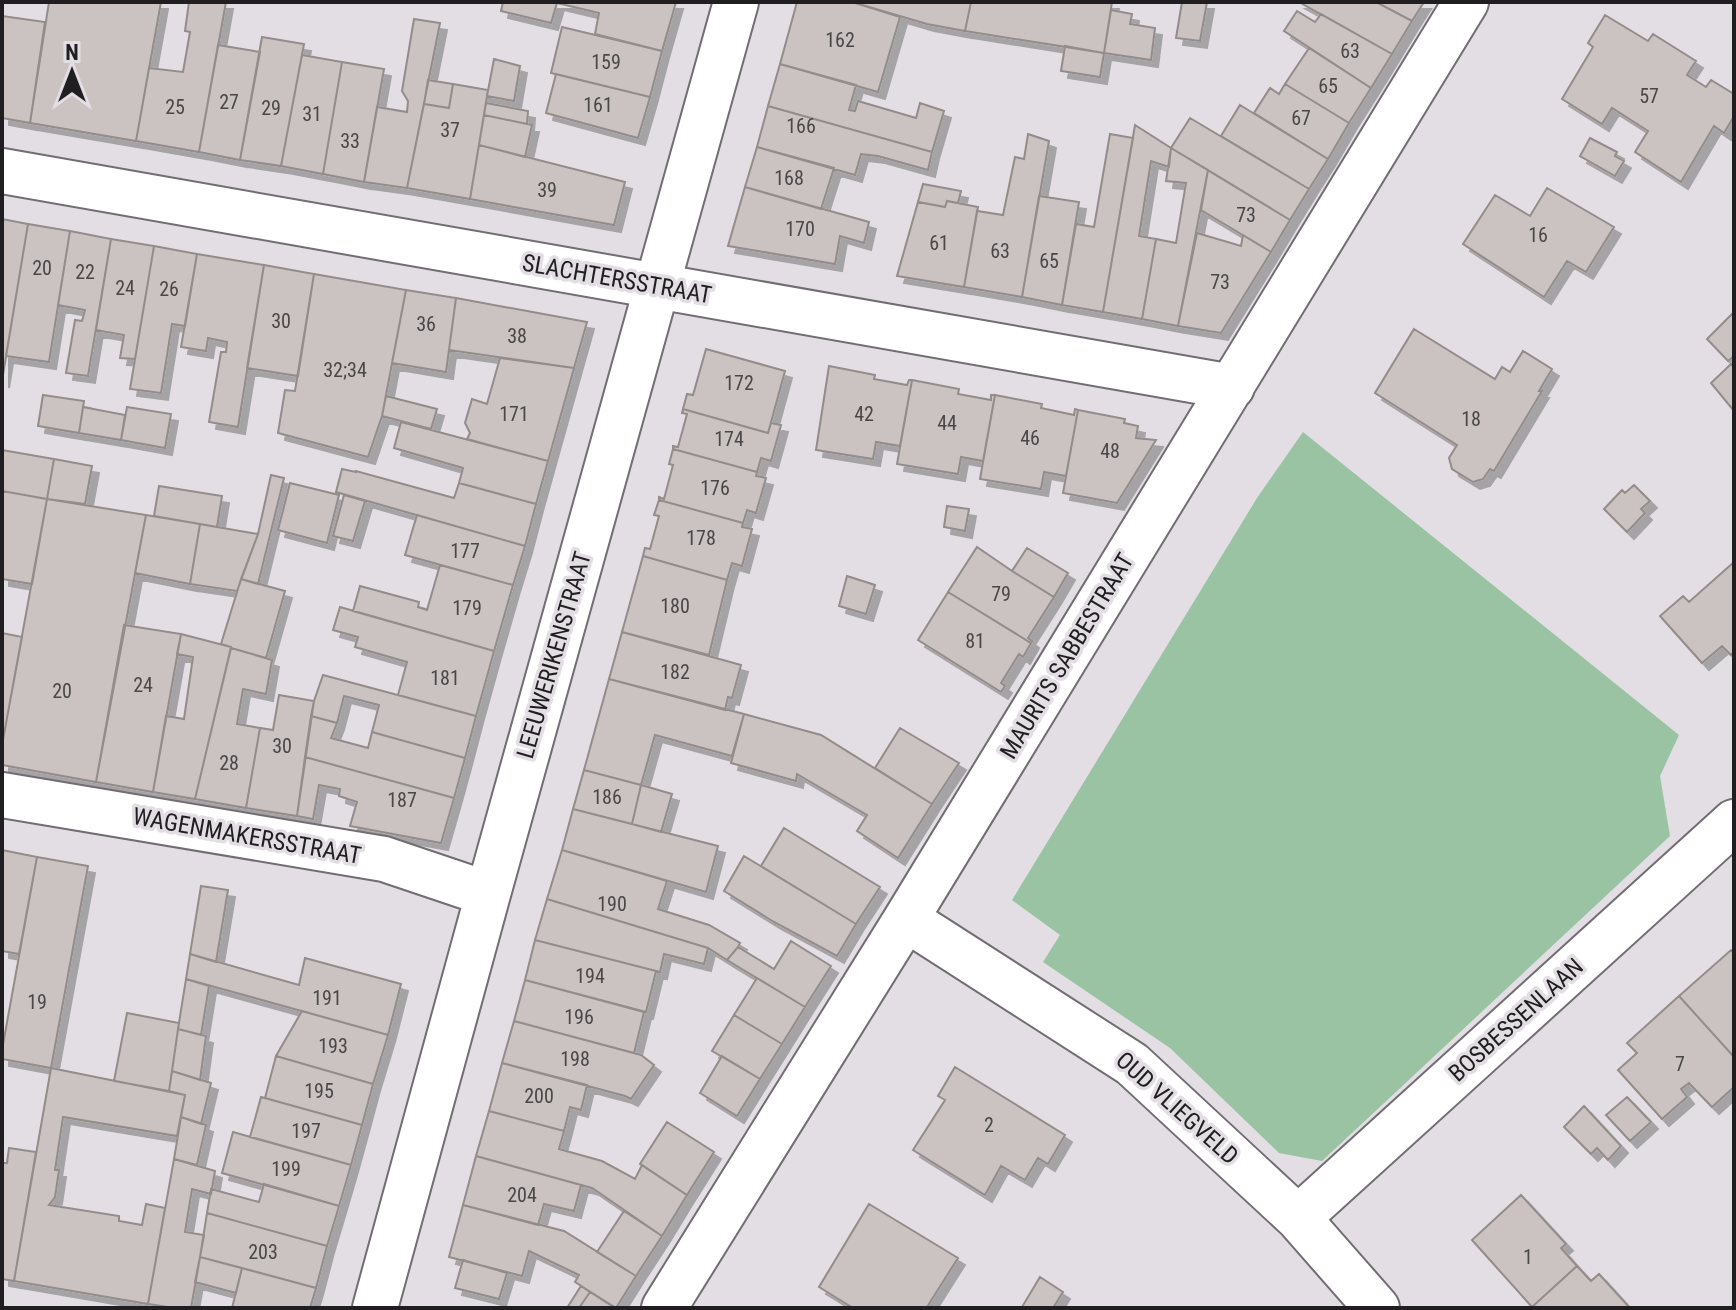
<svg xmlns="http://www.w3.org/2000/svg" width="1736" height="1310" font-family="'Roboto Condensed',sans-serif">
  <defs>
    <filter id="shadow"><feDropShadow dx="7" dy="7" stdDeviation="0" flood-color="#0004"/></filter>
  </defs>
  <rect width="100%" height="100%" fill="#e2dee3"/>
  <!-- green -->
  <path fill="#99c3a2" d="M1303,432L1679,735L1660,776L1670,836L1322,1161L1279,1153L1170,1048L1043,962L1060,935L1012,900L1257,498Z"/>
  <!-- building -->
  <path fill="#cac3c2" stroke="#928c8a" stroke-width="2" filter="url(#shadow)" d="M49,2H161L136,141L30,123Z
    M189,2H226L199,152L136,141L149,68L183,72L190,32L185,31Z
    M503,2H676L662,51L595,34L599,13L557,3L551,23L501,11Z
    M797,2H852L900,17L878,92L780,64Z
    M852,2H971L965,31L927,24Z
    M971,2H1112L1104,53L965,31Z
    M1182,2H1207L1200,41L1176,38Z
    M1299,2H1376L1412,21L1392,54Z
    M1376,2H1424L1412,21Z
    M1111,10L1132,14L1130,24L1155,28L1151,60L1104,53Z
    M1297,11L1315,22L1321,14L1392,54L1371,88L1284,31Z
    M1605,15L1648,41L1653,34L1696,61L1687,75L1706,87L1711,80L1734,94V116L1724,133L1714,126L1681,182L1635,152L1648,131L1612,108L1602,124L1562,99L1593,47L1588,43Z
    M2,16L45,22L30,123L2,118Z
    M414,19L440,23L407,188L364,182L377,107L407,112L408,101L402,91Z
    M562,27L662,51L650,97L551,73Z
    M262,37L304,44L281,166L240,160Z
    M218,45L260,52L240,160L199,152Z
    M1065,46L1104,53L1100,77L1061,71Z
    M1309,48L1371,88L1349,123L1285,84Z
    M302,55L342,62L323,174L281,166Z
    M494,59L520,66L514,101L487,96Z
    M342,62L384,69L364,182L323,174Z
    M780,64L856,85L849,110L855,111L858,101L916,118L920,103L944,111L932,152L768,106Z
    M556,74L650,97L638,138L546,113Z
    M428,80L453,84L449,108L424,104Z
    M453,84L488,90L470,199L407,188L424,104L449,108Z
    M1285,84L1349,123L1328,159L1254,113L1270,88L1279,94Z
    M486,103L528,111L527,124L484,115Z
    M1240,105L1328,159L1309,189L1221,136Z
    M768,106L932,152L928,170L878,156L861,154L855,175L757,147Z
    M484,115L532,125L525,157L479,145Z
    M1190,118L1309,189L1290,220L1171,148Z
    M1135,125L1171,148L1169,167L1151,161L1139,236L1156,239L1142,319L1103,312Z
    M1028,134L1049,141L1022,297L964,287L977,211L1003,215L1015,157L1024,159Z
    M1110,134L1133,138L1103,312L1062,305L1076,224L1094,227Z
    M1590,138L1617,152L1615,156L1624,161L1615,176L1580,156Z
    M479,145L625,182L614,225L470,199Z
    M757,147L834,168L821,209L745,187Z
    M1171,148L1208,170L1178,326L1142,319L1156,239L1176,243L1186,183L1166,181Z
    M1208,170L1290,220L1271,252L1201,210Z
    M923,184L961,191L958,203L947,201L945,207L918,202Z
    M745,187L869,222L864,243L840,236L835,264L728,246Z
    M1547,188L1614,227L1586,272L1567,261L1544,297L1463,244L1495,195L1530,216Z
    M1039,196L1079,202L1062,305L1022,297Z
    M947,201L978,207L964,287L897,276L918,202L945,207Z
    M2,219L28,224L2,381Z
    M28,224L70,231L49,362L6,356Z
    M70,231L111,239L88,376L66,373L75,320L82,321L85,310L58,305Z
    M1197,233L1241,246L1243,235L1271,252L1221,333L1178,326Z
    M111,239L154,246L135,359L120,358L124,335L96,330Z
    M154,246L197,254L185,326L172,324L161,393L130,389Z
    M197,254L264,265L238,427L209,422L221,352H226L227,342L208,338L206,351L181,347Z
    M264,265L314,274L298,376L247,368Z
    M314,274L406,290L382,416L368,457L278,433L285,390L295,391Z
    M406,290L456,298L446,372L392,363Z
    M456,298L587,322L574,368L449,350Z
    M1732,314L1734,316V356L1728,361L1707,339Z
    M1414,329L1495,379L1502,367L1510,372L1523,351L1552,369L1539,391H1542L1494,471L1490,469L1483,479L1473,482L1452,469L1449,458L1457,445L1375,393Z
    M706,349L785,371L768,433L683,409L687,394L693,395Z
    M500,358L574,368L548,461L467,439L470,433L465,423L472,399L487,404Z
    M1731,364L1734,368V411L1711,383Z
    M829,366L875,375L874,379L907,385L909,380H912L900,446L876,442L873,459L816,450Z
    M912,380L959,389L958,394L991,400V395H995L983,461L961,457L958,474L897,464Z
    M43,395L84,401L79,433L38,426Z
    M995,395L1042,404L1041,408L1074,415L1075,409L1078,410L1066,476L1044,472L1041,489L980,479Z
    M386,396L437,409L431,429L382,416Z
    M83,407L125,415L121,440L79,433Z
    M127,407L171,414L165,448L121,440Z
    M683,409L768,433L771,423L781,425L771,461L761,458L757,472L673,449V446L678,447L687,414L682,413Z
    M1078,410L1125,419L1124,423L1138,426L1136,438L1156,440L1117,503L1063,493Z
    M401,422L548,461L536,504L459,483L463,468L394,448Z
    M673,449L757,472L756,476L766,478L756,513L747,510L743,523L659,500V497L664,499L673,465L669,464Z
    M2,450L54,459L47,499L2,491Z
    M54,459L92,466L85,504L47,499Z
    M342,469L356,472V471L454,498L459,483L536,504L525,546L336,492Z
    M271,475L284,478L258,584L241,579L258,534Z
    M290,483L339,495L327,543L278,530Z
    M1634,485L1650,501L1641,509L1645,513L1627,532L1604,509L1622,490L1625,493Z
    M159,486L222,496L217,527L154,516Z
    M2,491L47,499L32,584L2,579Z
    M344,495L365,501L353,541L333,536Z
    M47,499L146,515L96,782L2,765V745Z
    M659,500L743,523L742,527L752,529L742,566L732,563L727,580L643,556L645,548L650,549L659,516L654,515Z
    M947,506L969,509L965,531L944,527Z
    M146,515L200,524L190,584L135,573Z
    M417,515L525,546L513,585L405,555Z
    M200,524L258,534L237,591L190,584Z
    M977,547L1012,571L1054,597L1028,638L1032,641L1031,643L948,592Z
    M1027,548L1068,573L1054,597L1012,571Z
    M643,556L727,580L709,655L622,632Z
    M1734,562V652L1731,655L1722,646L1702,663L1660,616L1683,596L1689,602Z
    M440,565L513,585L494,651L353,611L360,586L419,602L418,607L427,610Z
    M847,576L875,585L866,614L839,606Z
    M241,579L285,591L266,658L231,648V647L221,644Z
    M948,592L1031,643L1023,657L1019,654L1001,683L1005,686L1001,692L918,640Z
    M340,607L494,651L476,716L398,695L407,662L355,647L358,637L333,630Z
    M124,625L181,634L153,792L96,782Z
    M622,632L741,665L732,698L728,697L725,710L609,679Z
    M2,633L22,637L2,745Z
    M181,634L231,647L195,799L153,792L166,716L184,719L193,657L177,654Z
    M231,648L272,660L266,694L243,689L237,724L260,728L246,808L195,799Z
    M323,675L476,716L465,758L372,732L379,705L344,696L337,723L311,716L314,701Z
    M609,679L744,714L732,756L655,735L641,785L584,770Z
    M279,695L314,701L297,816L246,808L260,728L273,730Z
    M744,714L821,735L932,804L898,858L857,831L867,815L797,774L796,781L731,763Z
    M311,716L337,723L331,738L368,748L372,732L465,758L454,798L305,757Z
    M900,728L959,763L932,804L875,768Z
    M305,757L454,798L441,843L350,826L357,802L339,796L340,789L319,785L313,819L297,816Z
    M584,770L641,785L632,824L573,809Z
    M641,785L672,794L661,832L632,824Z
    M573,809L718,846L706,892L562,850Z
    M784,828L880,887L856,924L761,866Z
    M2,850L37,857L19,954L2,951Z
    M562,850L667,881L658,909L709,925L740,943L738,947L727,960L708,948L547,899Z
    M744,856L856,924L837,956L774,922L724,891Z
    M37,857L88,866L51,1068L2,1059V1050Z
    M201,886L228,890L216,962L190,954Z
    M547,899L708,948L704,964L664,954L660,972L535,940Z
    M535,940L656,971L646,1012L525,980Z
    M791,941L831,966L805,1007L727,960L738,947L774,969Z
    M1731,950L1734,953V1057L1679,996Z
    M190,954L299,985L305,958L401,984L388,1035L186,979Z
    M757,978L805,1007L782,1044L734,1015Z
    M186,979L209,986L201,1035L178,1029Z
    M525,980L644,1012L634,1053L514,1021Z
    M1679,996L1734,1057V1087L1712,1107L1689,1083L1681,1089L1687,1097L1662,1119L1618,1070L1637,1053L1627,1043Z
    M302,1011L388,1035L373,1084L276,1056Z
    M127,1013L179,1023L169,1091L114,1081Z
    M734,1015L782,1044L760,1079L712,1051Z
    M514,1021L641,1055L654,1065L631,1099L625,1096L502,1063Z
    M178,1029L206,1036L200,1080L172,1071Z
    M276,1056L373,1084L362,1125L265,1098Z
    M722,1056L760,1079L737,1116L700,1093Z
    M502,1063L587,1085L581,1110L570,1107L564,1131L489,1111Z
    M955,1067L1065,1135L1048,1164L1038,1158L1025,1180L1001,1166L985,1195L913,1150L945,1100L938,1096Z
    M51,1068L185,1095L177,1136L63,1117L55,1170H59L55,1197L49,1205L119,1216V1221L142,1225L146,1204L165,1208L148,1304L14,1281Z
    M172,1071L211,1083L201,1124L181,1117L185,1095L169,1091Z
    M261,1097L362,1125L351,1165L250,1137Z
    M1627,1097L1651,1122L1630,1141L1606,1115Z
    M1584,1106L1621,1146L1608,1160L1597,1148L1591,1154L1564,1127Z
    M489,1111L564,1131L559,1149L602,1161L635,1179L642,1165L687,1195L662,1236L592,1188L476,1156Z
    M181,1117L206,1125L197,1165L174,1159Z
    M667,1122L714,1152L687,1195L640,1164Z
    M233,1132L351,1165L339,1206L222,1173Z
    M9,1148L36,1152L14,1281L2,1279V1163H7Z
    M476,1156L581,1185L574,1211L544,1204L538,1225L463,1205Z
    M174,1159L215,1171L211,1194L192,1189L185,1232L204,1235L191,1308H175L148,1304Z
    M264,1184L339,1206L327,1246L207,1213L211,1189L259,1202Z
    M1521,1195L1566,1244L1561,1248L1577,1266L1532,1307L1472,1240Z
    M869,1204L958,1258L927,1307L929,1308H853L819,1287Z
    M463,1205L564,1231L636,1276L616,1308L575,1282L579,1275L529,1251L522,1276L449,1257Z
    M624,1211L662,1236L636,1276L597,1252Z
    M207,1213L327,1246L316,1288L200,1257Z
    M200,1257L242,1268L236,1293L195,1282Z
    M463,1260L507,1273L499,1299L455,1288Z
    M1577,1266L1591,1281L1599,1274L1630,1308H1533L1532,1307Z
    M242,1268L316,1288L310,1308H232Z
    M1040,1277L1063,1292L1053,1308H1024L1022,1307Z
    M581,1286L590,1292L579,1308H567Z
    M590,1292L615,1308H579Z"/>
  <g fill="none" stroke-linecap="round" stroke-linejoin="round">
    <defs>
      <path id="minor" d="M2,171L1232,387
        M2,795L384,859L488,894
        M906,919L1132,1064L1298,1218L1377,1308
        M1298,1218L1734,822
        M375,1308L488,894L736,2
        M664,1308L906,919L1466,2"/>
    </defs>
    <!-- minor casing -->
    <use href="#minor" stroke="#716d72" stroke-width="48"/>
    <!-- minor -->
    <use href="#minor" stroke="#fff" stroke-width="44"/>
  </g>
  <g text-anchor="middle" stroke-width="7" stroke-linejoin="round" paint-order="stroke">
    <!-- number labels -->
    <g font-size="20" fill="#4a4748">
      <text x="840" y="47">162</text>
      <text x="1350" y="58">63</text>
      <text x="606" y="69">159</text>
      <text x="1328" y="93">65</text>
      <text x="1649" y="103">57</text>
      <text x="229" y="109">27</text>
      <text x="598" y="112">161</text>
      <text x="175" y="114">25</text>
      <text x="271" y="115">29</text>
      <text x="312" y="121">31</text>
      <text x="1301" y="125">67</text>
      <text x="801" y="133">166</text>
      <text x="450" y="137">37</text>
      <text x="350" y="148">33</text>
      <text x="789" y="185">168</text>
      <text x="547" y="197">39</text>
      <text x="1246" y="222">73</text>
      <text x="800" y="236">170</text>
      <text x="1538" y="242">16</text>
      <text x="939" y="250">61</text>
      <text x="1000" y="258">63</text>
      <text x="1049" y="268">65</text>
      <text x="42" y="275">20</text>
      <text x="85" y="279">22</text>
      <text x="1220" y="289">73</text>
      <text x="125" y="295">24</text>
      <text x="169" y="296">26</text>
      <text x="281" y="328">30</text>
      <text x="426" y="331">36</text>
      <text x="517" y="343">38</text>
      <text x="345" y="377">32;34</text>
      <text x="739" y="390">172</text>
      <text x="514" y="421">171</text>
      <text x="864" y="421">42</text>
      <text x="1471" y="426">18</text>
      <text x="947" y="430">44</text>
      <text x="1030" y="445">46</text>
      <text x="729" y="446">174</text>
      <text x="1110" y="458">48</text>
      <text x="715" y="495">176</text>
      <text x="701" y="545">178</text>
      <text x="465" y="558">177</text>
      <text x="1001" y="601">79</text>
      <text x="675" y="613">180</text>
      <text x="467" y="615">179</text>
      <text x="975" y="648">81</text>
      <text x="675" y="679">182</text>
      <text x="445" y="685">181</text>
      <text x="143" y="692">24</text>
      <text x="62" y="698">20</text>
      <text x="282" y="753">30</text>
      <text x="229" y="770">28</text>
      <text x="607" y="804">186</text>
      <text x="402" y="807">187</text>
      <text x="612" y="911">190</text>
      <text x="590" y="983">194</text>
      <text x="327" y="1005">191</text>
      <text x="37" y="1009">19</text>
      <text x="579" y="1024">196</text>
      <text x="333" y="1053">193</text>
      <text x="575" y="1066">198</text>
      <text x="1680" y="1071">7</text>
      <text x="319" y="1098">195</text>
      <text x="539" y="1103">200</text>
      <text x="989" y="1132">2</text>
      <text x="306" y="1138">197</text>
      <text x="286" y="1176">199</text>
      <text x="522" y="1202">204</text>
      <text x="263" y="1259">203</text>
      <text x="1528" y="1264">1</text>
    </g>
    <!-- street labels -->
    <g font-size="24" fill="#201e20" stroke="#e2dee3">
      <text transform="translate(617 279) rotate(10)" y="8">SLACHTERSSTRAAT</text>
      <text transform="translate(554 655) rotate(-74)" y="8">LEEUWERIKENSTRAAT</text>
      <text transform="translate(1067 656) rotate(-59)" y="8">MAURITS SABBESTRAAT</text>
      <text transform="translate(247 836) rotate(10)" y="8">WAGENMAKERSSTRAAT</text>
      <text transform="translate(1516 1020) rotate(-42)" y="8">BOSBESSENLAAN</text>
      <text transform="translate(1177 1108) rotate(42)" y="8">OUD VLIEGVELD</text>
    </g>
  </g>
  <!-- border -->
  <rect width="1736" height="1310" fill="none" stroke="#201e20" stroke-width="8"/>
  <!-- north arrow -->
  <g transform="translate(72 72)" stroke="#e2dee3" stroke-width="6" paint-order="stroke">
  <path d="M0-6L14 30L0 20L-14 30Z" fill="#201e20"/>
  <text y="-12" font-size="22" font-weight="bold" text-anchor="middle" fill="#201e20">N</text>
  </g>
</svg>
